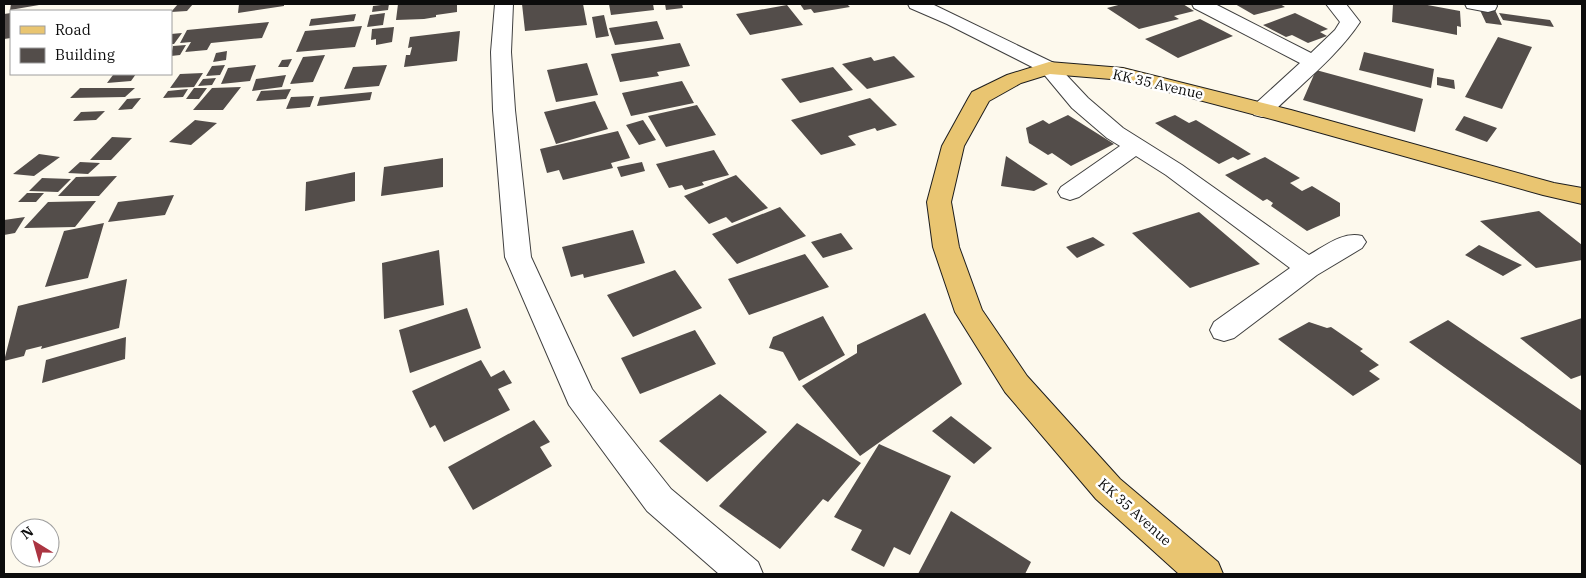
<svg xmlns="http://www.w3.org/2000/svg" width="1586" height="578" font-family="'IBM Plex Serif',serif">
  <rect width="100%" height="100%" fill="#fdf9ed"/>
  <!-- building -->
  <path fill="#534d4a" d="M11,4H38L39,5L10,10Z
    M178,4H193L187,11L171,12Z
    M239,4H284V6L238,13Z
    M389,4L388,10L372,12L373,6Z
    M398,4H457V12L436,15V17L424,19L396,20Z
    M522,4H583L587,25L525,31Z
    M609,4H653L654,10L611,15Z
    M665,4H682L683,8L666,10Z
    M800,4H847L850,7L814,13L811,9L804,10Z
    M1122,4H1183L1194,11L1174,16L1179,19L1139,29L1107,8Z
    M1235,4H1280L1285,7L1254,15Z
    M1393,4H1422L1460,11L1461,27L1457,26V35L1392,22Z
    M787,5L803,25L750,35L736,14Z
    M1479,8L1495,10L1502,25L1486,23Z
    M11,13V38L4,39V14Z
    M385,13L383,25L367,27L370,15Z
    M1295,13L1328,29L1320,32L1327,36L1308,43L1292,35L1286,37L1263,25Z
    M1499,13L1550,20L1554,27L1503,20Z
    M356,14L354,21L309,26L311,19Z
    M604,15L609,36L596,38L592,17Z
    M1200,19L1233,36L1178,58L1145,39Z
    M657,21L664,39L615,45L609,28Z
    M269,22L262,38L211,43L207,50L185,52L191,42L180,43L187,30Z
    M362,26L355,47L296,52L305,31Z
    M394,27L392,42L376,45V39L371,40L372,29Z
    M460,31L457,61L404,67L406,55H410L412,47L408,48L410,37Z
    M182,33L174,44H171V34Z
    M1498,37L1532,47L1502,109L1465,97Z
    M680,43L690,66L657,72L659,76L620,82L611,54Z
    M186,45L180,55L171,56L173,46Z
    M227,51L226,60L213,62L216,53Z
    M1364,52L1434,69L1431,88L1359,70Z
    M325,55L313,82L290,84L303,57Z
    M894,56L915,77L867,89L842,64L871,57L874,61Z
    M292,59L288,67H278L282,60Z
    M587,63L598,95L556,102L547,70Z
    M225,65L220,75L206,76L212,66Z
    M256,65L250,81L221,84L228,68Z
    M387,65L379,86L344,89L353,67Z
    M833,67L853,90L800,103L781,79Z
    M1316,70L1423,99L1415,132L1303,100Z
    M203,73L194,87L170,88L180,74Z
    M136,74L131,81L107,83L113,75Z
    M286,75L282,87L252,91L256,79Z
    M1437,77L1454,80L1455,89L1437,85Z
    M216,78L212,85L198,86L203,79Z
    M682,81L694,103L631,116L622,93Z
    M241,87L223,110H193L212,88Z
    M80,88H135L125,97L70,98Z
    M194,88H207L199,99H186Z
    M188,89L183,97L163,98L168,91Z
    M291,89L286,99L256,101L261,91Z
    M372,92L370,100L317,106L320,97Z
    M314,96L310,107L286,109L291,97Z
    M141,98L132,109L118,110L127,99Z
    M870,98L897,125L877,131L875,128L848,136L856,145L821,155L791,120Z
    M595,101L608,129L556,144L544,112Z
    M697,105L716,135L666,147L648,116Z
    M105,111L96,120L73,121L81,112Z
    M1068,115L1114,144L1071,166L1052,153L1048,155L1029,143L1026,128L1043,120L1049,124Z
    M1175,115L1189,123L1196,120L1251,154L1238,160L1233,157L1219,164L1155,123Z
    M1464,116L1497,128L1487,142L1455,130Z
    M195,120L217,123L191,145L169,142Z
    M643,120L656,140L639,145L626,125Z
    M618,131L630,158L611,163L613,168L563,180L559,170L547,173L540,149Z
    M112,137L132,138L111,160H90Z
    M714,150L729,175L702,182L704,185L685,190L682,185L669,188L656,164Z
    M39,154L60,157L34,176L13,174Z
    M1006,156L1048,184L1034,191L1001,186Z
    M1265,157L1300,178L1290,183L1302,191L1312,186L1340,203V216L1307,231L1271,206L1273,203L1267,199L1263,201L1225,175Z
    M443,158V187L381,196L384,167Z
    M80,162L100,163L88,174L68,173Z
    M642,162L645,171L621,177L617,167Z
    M355,172V201L305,211L306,182Z
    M736,175L768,208L732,223L726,217L709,224L684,196Z
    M117,176L99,196H58L76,177Z
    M42,178L71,179L58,192L29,191Z
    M27,193H44L36,202H18Z
    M174,195L165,215L108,222L118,202Z
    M96,201L75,227L24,228L48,202Z
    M780,207L806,236L737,264L712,234Z
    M1539,211L1582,245V260L1536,268L1480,221Z
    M1199,212L1260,264L1190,288L1132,233Z
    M25,217L15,233L4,235V220Z
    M104,223L88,278L45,287L64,231Z
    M633,230L645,263L584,278L583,274L571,277L562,247Z
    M841,233L853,249L823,258L811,242Z
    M1093,237L1105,245L1077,258L1066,247Z
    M1479,245L1522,265L1503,276L1465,255Z
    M439,250L444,305L384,319L382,263Z
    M805,254L829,287L749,315L728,279Z
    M675,270L702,308L633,337L607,295Z
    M127,279L119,328L41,349L42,346L26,350L24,356L4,361L18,306Z
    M467,308L481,348L410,373L399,330Z
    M925,313L962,384L860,456L802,386L857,353V345Z
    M823,316L845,355L799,381L783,352L769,348L773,337Z
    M1582,318V375L1571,379L1520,338Z
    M1448,320L1582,411V466L1409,342Z
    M1309,322L1327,328L1331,327L1363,349L1360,351L1379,365L1369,371L1380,379L1353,396L1278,339Z
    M695,330L716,364L640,394L621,358Z
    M126,337L125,359L42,383L46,360Z
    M481,360L491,377L504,370L512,383L498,389L510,410L444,442L435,425L430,428L412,391Z
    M720,394L767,432L707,482L659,441Z
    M951,416L992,448L974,464L932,431Z
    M534,420L550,442L540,447L552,466L473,510L448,467Z
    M797,423L861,463L828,502L823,499L780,549L719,506Z
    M879,444L951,476L910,555L894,547L884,567L851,550L862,530L834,517Z
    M951,511L1031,562L1025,574H918Z"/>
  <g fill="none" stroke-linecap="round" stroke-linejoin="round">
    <defs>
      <path id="minor" d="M495,4H513L511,52L515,110L531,257L592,389L671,489L758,562L763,574H719L647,511L569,405L505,257L493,110L491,52Z
        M908,4H932L1056,64L1088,98L1123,128L1182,165L1309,255C1325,246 1343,231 1362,236L1366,242L1362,248L1317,275L1234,338L1224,341L1214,338L1210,330L1214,322L1290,268L1166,175L1136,156L1079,197L1070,200L1061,197L1058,192L1061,187L1120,146L1107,138L1072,108L1042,72L947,24L910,8Z
        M1192,4H1215L1311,53L1335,30L1340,22L1326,4H1346L1360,22C1337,57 1300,85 1270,115L1262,117L1254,115L1251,110L1254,105L1300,63L1194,8Z
        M1465,4H1496L1497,6L1495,10L1488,12L1467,8Z"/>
      <path id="major" d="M1049,62L1123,68L1291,110L1554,183L1582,188V204L1543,195L1275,120L1123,80L1050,74L1021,83L989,101L964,146L951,202L959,247L982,310L1027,376L1120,479L1218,562L1223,574H1179L1096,499L1005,392L955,312L933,247L927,202L942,146L969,97L972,92L1007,75Z"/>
    </defs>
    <!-- minor casing -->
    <use href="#minor" stroke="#3f3f3f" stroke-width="2"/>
    <!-- major casing -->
    <use href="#major" stroke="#1d1d1d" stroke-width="2"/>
    <!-- minor -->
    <use href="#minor" fill="#fff" fill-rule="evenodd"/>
    <!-- major -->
    <use href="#major" fill="#e9c571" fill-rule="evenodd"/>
  </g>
  <g text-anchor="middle" stroke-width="5" stroke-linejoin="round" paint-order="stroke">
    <!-- street labels -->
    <g font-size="14" fill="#0c0c0c" stroke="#fff">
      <text transform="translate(1158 84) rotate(13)" y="5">KK 35 Avenue</text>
      <text transform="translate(1135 512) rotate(42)" y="5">KK 35 Avenue</text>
    </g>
  </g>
  <!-- border -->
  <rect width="1586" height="578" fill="none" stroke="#0c0c0c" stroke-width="10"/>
  <!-- legend -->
  <rect x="10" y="10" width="162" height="65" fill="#ffffff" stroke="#9e9e9e"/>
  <rect x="20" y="26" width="25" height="8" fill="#e9c571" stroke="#9e9e9e"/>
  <text x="55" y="35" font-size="15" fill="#0c0c0c">Road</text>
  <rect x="20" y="48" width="25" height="15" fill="#534d4a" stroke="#9e9e9e"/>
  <text x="55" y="60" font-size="15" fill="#0c0c0c">Building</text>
  <!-- north arrow -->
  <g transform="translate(35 543) rotate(323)"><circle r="24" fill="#ffffff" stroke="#9e9e9e"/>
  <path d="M0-4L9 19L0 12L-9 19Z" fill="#ab3441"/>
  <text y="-8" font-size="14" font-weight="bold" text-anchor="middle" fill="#0c0c0c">N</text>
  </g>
</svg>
